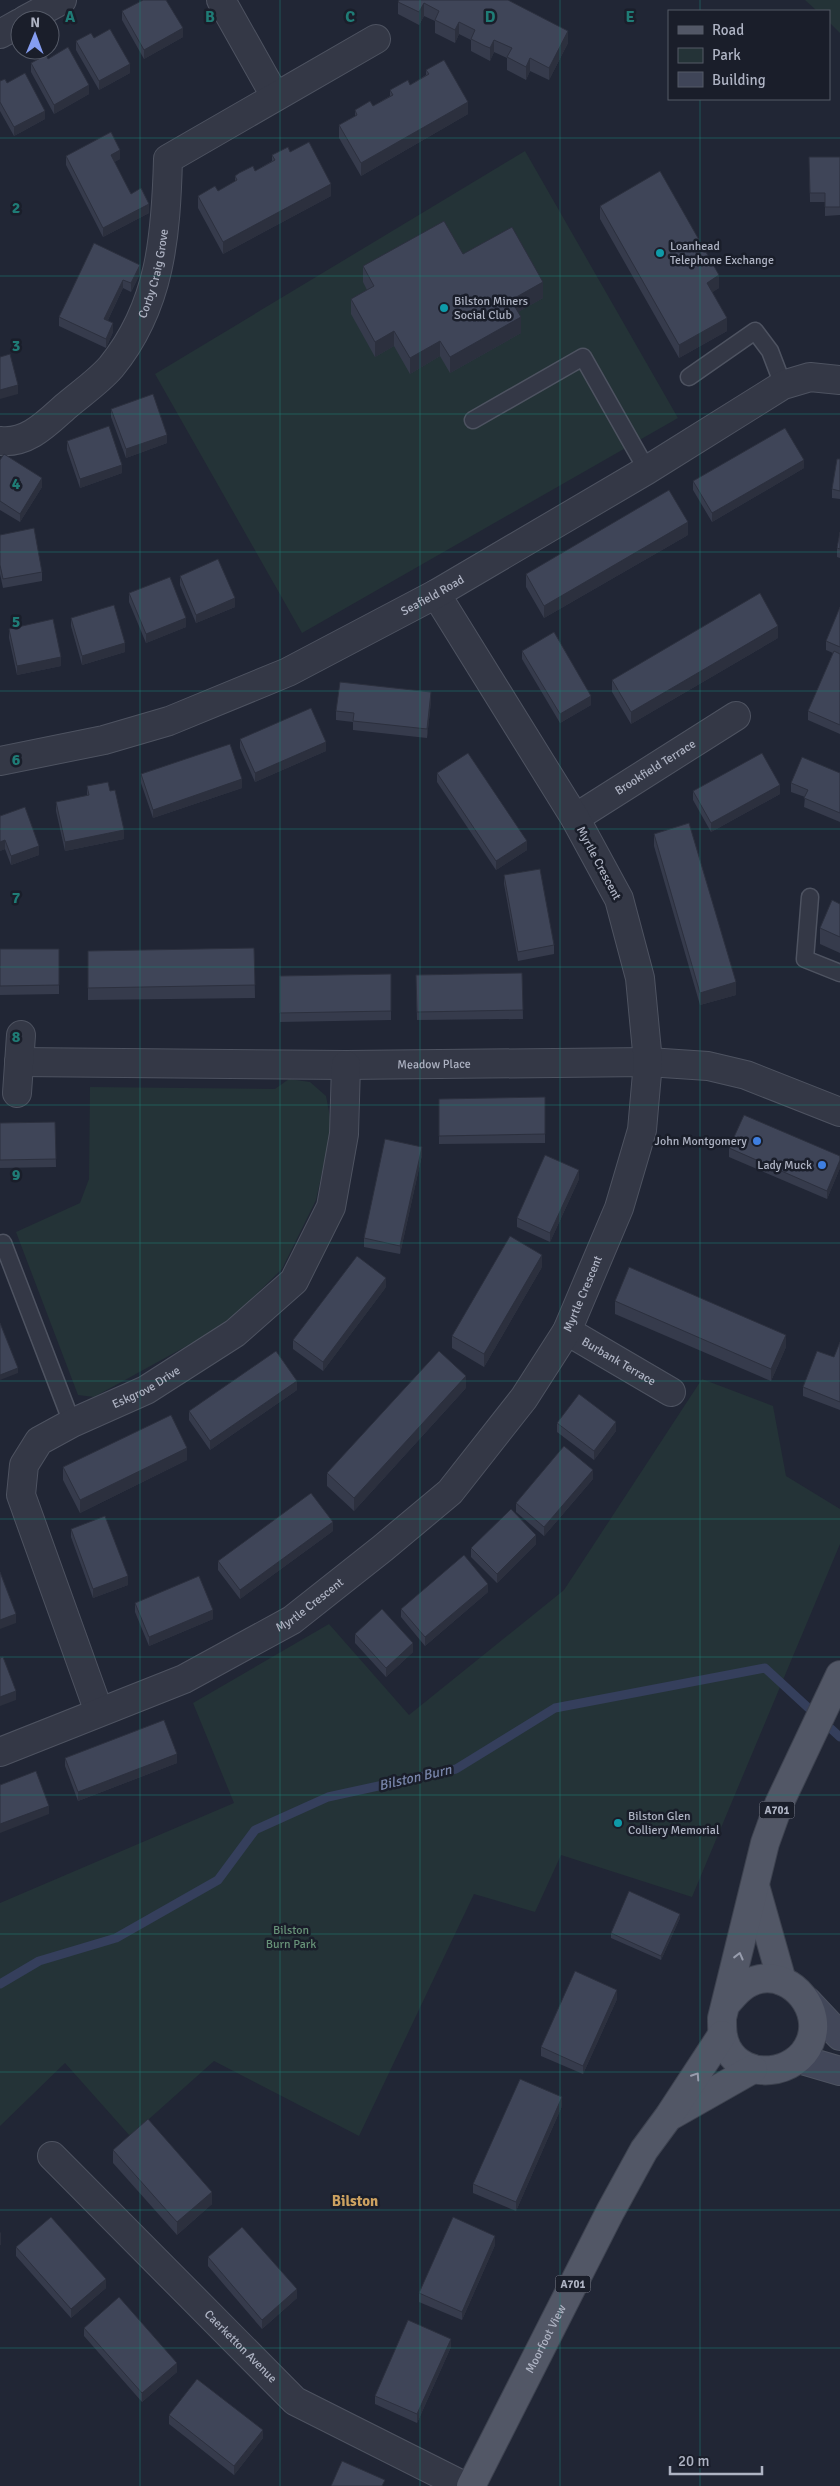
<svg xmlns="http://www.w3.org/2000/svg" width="840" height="2486" font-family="Signika,sans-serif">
  <rect width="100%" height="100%" fill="#212635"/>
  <!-- green -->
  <path fill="#243337" d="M805,0H840V33L829,22V11H817Z
    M525,151L678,418L302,633L155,374Z
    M289,1079L310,1082L326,1096L332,1127L316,1200L282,1269L225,1325L94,1397L78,1395L16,1232L80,1203L89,1179L90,1087L275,1089Z
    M702,1379L773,1406L786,1476L840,1509V1544L692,1897L561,1855L535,1912L474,1894L359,2136L214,2061L130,2136L65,2063L0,2126V1903L234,1803L193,1703L329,1624L409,1715L564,1590Z"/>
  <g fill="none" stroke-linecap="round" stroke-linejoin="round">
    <!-- stream -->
    <path stroke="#353f5c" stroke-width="9" d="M0,1984L39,1961L116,1938L218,1880L255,1830L328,1797L456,1769L555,1708L765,1668L840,1737"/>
    <defs>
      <path id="service" d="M689,377L755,331L770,351L783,385
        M473,420L583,357L647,470
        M810,897L805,959L840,973
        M3,1243L72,1423"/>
      <g id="minor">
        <path d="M221,0L275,96"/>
        <path d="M25,20L62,0"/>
        <path d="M0,34L20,23"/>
        <path id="s1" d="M0,441C27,444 46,424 65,407C80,394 98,382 111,367C161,306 166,235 168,159L376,39"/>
        <path id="s2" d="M575,818L736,716"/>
        <path id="s3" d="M19,1062L346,1065L648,1062L708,1066L746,1075L840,1112"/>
        <path d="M17,1093L21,1035"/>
        <path id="s4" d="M567,1331L671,1392"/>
        <path id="s5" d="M99,1712L21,1495L24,1465L39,1441L72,1423L146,1390L235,1333L294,1281L331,1207L344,1134L346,1065"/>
        <path id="s6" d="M0,1752L184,1679L292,1620L383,1548L450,1492L524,1398L567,1331L619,1208L642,1130L648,1062L640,978L619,899L575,818L436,594"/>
        <path id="s7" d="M52,2156L295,2401L464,2486"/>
      </g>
      <g id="tertiary">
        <path id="s8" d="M0,761L104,740L169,721L288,672L436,594L647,470L783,385L810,377L840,380"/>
      </g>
      <path id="secondary" d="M807,2001L840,2036
        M799,2059L840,2071"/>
      <g id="primary">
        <path d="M756,1889L782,1981"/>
        <path d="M727,2003C736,1992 745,1982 760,1979C794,1973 823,2011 810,2042C797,2075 745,2082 727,2048C722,2038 722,2029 722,2018L765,1843L779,1804L840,1675"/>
        <path d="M672,2115L753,2069"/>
        <path id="s9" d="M471,2486L610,2212L644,2150L669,2116L722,2035"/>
      </g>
    </defs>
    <!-- service casing -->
    <use href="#service" stroke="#4e5361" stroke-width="19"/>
    <!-- minor casing -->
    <use href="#minor" stroke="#4e5361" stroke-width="30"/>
    <!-- tertiary casing -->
    <use href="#tertiary" stroke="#4e5361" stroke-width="30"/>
    <!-- secondary casing -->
    <use href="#secondary" stroke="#4e5361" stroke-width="30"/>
    <!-- primary casing -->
    <use href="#primary" stroke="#3d424f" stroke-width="30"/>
    <!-- service -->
    <use href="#service" stroke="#343846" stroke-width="16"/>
    <!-- minor -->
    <use href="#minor" stroke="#343846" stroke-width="28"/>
    <!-- tertiary -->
    <use href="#tertiary" stroke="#343846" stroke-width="28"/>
    <!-- secondary -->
    <use href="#secondary" stroke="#424759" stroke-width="28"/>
    <!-- primary -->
    <use href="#primary" stroke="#525766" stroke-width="28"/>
  </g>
  <!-- wall -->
  <path fill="#363b4c" d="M508,0L568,43L549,80L530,71L526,80L507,70V58L494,52L490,61L471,51V40L459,34L455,43L435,33V21L424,16L419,25L398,14V2Z
    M122,11L183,37L144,59L122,20Z
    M94,38L130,73L99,90L76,50V41Z
    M48,59L89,94L54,114L31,72V63Z
    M426,70L468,114L361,176L339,138V125L355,116V110L373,106L390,96V90L410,85L426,75Z
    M0,81L7,83L45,119L14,136L0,111Z
    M290,152L331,196L223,254L198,208V196L218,191L235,182V176L255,171L272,161V155Z
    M66,156L120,159L114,162L131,194L149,213L103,237L66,165Z
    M809,157H840V215L825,216V202H810Z
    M600,206L719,288L712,292L727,331L679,358L600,219Z
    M94,243L140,274L131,292L123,288L108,320L113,332L106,348L59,326V317Z
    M463,254L543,298L518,312L521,333L450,373L440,356L410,374L394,346L375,357L351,314V299L367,290L363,282V266Z
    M111,409L167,443L126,458L111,417Z
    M67,441L122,473L80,488L67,450Z
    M840,459V499L832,498V489Z
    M0,460L42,487L20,522L0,510Z
    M804,468L712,522L693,490V481Z
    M840,532V558L837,557V548Z
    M0,535L42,572V581L3,588L0,574Z
    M688,535L544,618L526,587V574Z
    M180,576L235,607L196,623L180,585Z
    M129,593L186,627L146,643L129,602Z
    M840,607V734L808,720V711L833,653L826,650V641Z
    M71,618L125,652L82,665L71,626Z
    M9,629L61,666L17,675L9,638Z
    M778,638L631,724L612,692V680Z
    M522,651L591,705L560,723L522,659Z
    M431,701L427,738L353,730V722L336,720V711Z
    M240,739L326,751L255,782L240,748Z
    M437,773L527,850L496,870L437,782Z
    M840,773V822L804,807L805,797L791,792V783Z
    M141,774L242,788L153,818L141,783Z
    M87,786L110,791L124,839L65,851L56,811V802L87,796Z
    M693,791L780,794L711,832L693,800Z
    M0,816L39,855L11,865L5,849L0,851Z
    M654,834L736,995L700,1005L654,846Z
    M504,875L554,945V954L518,961L504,884Z
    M840,904V953L820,944V928Z
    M254,948L255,998L88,1000V951Z
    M0,949H59V994L0,995Z
    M522,973L523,1019L417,1020L416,975Z
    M391,974V1020L280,1022V976Z
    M545,1097V1143L439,1144V1099Z
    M55,1122L56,1167L0,1168V1123Z
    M729,1148L840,1156V1168L827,1199L729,1157Z
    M422,1155L400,1254L364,1247V1238Z
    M579,1179L550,1242L517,1227V1218Z
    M542,1267L484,1367L452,1348V1336Z
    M386,1287L323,1371L293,1349V1340Z
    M615,1301L786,1347L771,1381L615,1314Z
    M840,1342V1410L803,1396V1387L834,1357Z
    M466,1388L354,1511L327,1486V1473Z
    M297,1390L210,1450L189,1420V1411Z
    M557,1423L616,1431L594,1460L557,1432Z
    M187,1460L80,1513L63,1480V1467Z
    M593,1479L544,1536L516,1512V1503Z
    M71,1529L128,1585L93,1598L71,1537Z
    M333,1531L240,1599L218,1570V1561Z
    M536,1544L497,1583L471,1557V1548Z
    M488,1592L425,1646L401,1617V1609Z
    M135,1603L213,1619L149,1646L135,1612Z
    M355,1634L413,1652L386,1677L355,1643Z
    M65,1758L177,1763L78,1801L65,1766Z
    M680,1918L661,1960L611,1938V1933Z
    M617,1999L583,2074L541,2056V2047Z
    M562,2106L516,2211L473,2193V2184Z
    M113,2150L212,2204L177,2235L113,2163Z
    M495,2245L462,2320L419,2302V2293Z
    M16,2247L106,2288L71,2318L16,2256Z
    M208,2257L297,2298L262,2329L208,2266Z
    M84,2328L177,2372L142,2402L84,2336Z
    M451,2347L417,2423L375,2404V2396Z
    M169,2415L263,2438L234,2475L169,2424Z"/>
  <!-- shaded-wall -->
  <path fill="#2c303e" d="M424,3V16L419,25V12Z
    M459,22V34L455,43V30Z
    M183,28V37L144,59V50Z
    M568,31V43L549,80V68Z
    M494,40V52L490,61V48Z
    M530,58V71L526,80V67Z
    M130,64V73L99,90V81Z
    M89,85V94L54,114V105Z
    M468,102V114L361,176V163Z
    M45,111V119L14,136V127Z
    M120,150V159L111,164V155Z
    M331,184V196L223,254V242Z
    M149,204V213L103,237V228Z
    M140,265V274L131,292V283Z
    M719,275V288L707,296V283Z
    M123,280V288L104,328V319Z
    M543,282V298L511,316V300Z
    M521,317V333L450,373V357Z
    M727,318V331L679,358V345Z
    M113,323V332L106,348V339Z
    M394,331V346L375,357V342Z
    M440,341V356L410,374V358Z
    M18,385V394L0,399V390Z
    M167,435V443L126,458V449Z
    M804,460V468L712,522V513Z
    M122,465V473L80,488V479Z
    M42,478V487L20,522V514Z
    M688,522V535L544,618V606Z
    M235,598V607L196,623V615Z
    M186,618V627L146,643V634Z
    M778,626V638L631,724V712Z
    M125,643V652L82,665V656Z
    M61,657V666L17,675V666Z
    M431,692V701L427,738V729Z
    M591,696V705L560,723V714Z
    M326,742V751L255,782V773Z
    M242,779V788L153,818V810Z
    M780,785V794L711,832V823Z
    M124,830V839L65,851V842Z
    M5,840V849L0,851V842Z
    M527,841V850L496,870V861Z
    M39,846V855L11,865V856Z
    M736,982V995L700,1005V993Z
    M422,1147V1155L400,1254V1246Z
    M840,1160V1168L827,1199V1191Z
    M579,1170V1179L550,1242V1233Z
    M542,1255V1267L484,1367V1354Z
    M386,1278V1287L323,1371V1362Z
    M786,1335V1347L771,1381V1369Z
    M18,1368V1373L0,1380V1375Z
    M466,1376V1388L354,1511V1498Z
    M297,1381V1390L210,1450V1441Z
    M616,1422V1431L594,1460V1451Z
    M187,1448V1460L80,1513V1500Z
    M593,1470V1479L544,1536V1527Z
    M333,1522V1531L240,1599V1590Z
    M536,1535V1544L497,1583V1574Z
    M128,1576V1585L93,1598V1589Z
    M488,1584V1592L425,1646V1637Z
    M213,1610V1619L149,1646V1637Z
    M16,1614V1623L0,1629V1620Z
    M413,1643V1652L386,1677V1668Z
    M16,1691V1700L0,1706V1697Z
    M177,1754V1763L78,1801V1792Z
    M49,1806V1814L0,1833V1824Z
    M680,1914V1918L661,1960V1956Z
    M617,1990V1999L583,2074V2066Z
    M562,2097V2106L516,2211V2202Z
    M212,2192V2204L177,2235V2222Z
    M1,2232V2245H0V2233Z
    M495,2236V2245L462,2320V2312Z
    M106,2279V2288L71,2318V2309Z
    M297,2289V2298L262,2329V2320Z
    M451,2339V2347L417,2423V2414Z
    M177,2363V2372L142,2402V2393Z
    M263,2430V2438L234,2475V2466Z"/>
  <!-- building -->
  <path fill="#3f4558" stroke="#2c303e" d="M143,0H166L183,28L144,50L122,11Z
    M399,0H508L568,31L549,68L530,58L526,67L507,57L512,48L494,40L490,48L485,46L471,39L475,30L459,22L455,30L435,20L439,11L424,3L419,12L398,2Z
    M110,29L130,64L99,81L76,41L91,33L94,38Z
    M68,47L89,85L54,105L31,63L46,55L48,59Z
    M444,60L468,102L361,163L339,125L357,115L355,110L370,101L373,106L393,95L390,90L408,80L410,85L429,74L426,70Z
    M25,73L45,111L14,127L0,102V81L5,79L7,83Z
    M111,132L120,150L111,155L131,194L141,188L149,204L103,228L66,156Z
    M309,142L331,184L223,242L198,196L215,186L218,191L237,180L235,176L239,173L253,166L255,171L275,160L272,155L288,147L290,152Z
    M809,157H840V207H825V193H810Z
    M660,171L719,275L707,283L727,318L679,345L600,206Z
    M444,221L463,254L512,227L543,282L511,300L521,317L450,357L440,341L410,358L394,331L375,342L351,299L374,286L363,266Z
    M94,243L140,265L131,283L123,280L104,319L113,323L106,339L59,317Z
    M10,354L18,385L0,390V357Z
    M153,394L167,435L126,449L111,409Z
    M109,426L122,465L80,479L67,441Z
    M785,428L804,460L712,513L693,481Z
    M4,454L42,478L20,514L0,501V460Z
    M837,459H840V491L832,489Z
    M669,490L688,522L544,606L526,574Z
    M34,528L42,572L3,579L0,565V535Z
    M840,532V549L837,548Z
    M218,559L235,598L196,615L180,576Z
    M170,577L186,618L146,634L129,593Z
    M760,593L778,626L631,712L612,680Z
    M114,605L125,643L82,656L71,618Z
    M840,607V647L826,641Z
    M53,619L61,657L17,666L9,629Z
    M554,632L591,696L560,714L522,651Z
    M834,651L840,654V725L808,711Z
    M340,682L431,692L427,729L353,721L354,713L336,711Z
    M311,708L326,742L255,773L240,739Z
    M230,744L242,779L153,810L141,774Z
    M468,753L527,841L496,861L437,773Z
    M762,753L780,785L711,823L693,791Z
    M802,757L840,773V813L804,798L808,790L791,783Z
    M108,782L110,791L115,790L124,830L65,842L56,802L89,795L87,786Z
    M25,807L39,846L11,856L5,840L0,842V816Z
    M689,823L736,982L700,993L654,834Z
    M540,869L554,945L518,952L504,875Z
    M832,900L840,904V937L820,928Z
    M254,948L255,985L88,988V951Z
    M0,949H59V985L0,986Z
    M522,973L523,1010L417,1012L416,975Z
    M391,974V1011L280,1013V976Z
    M545,1097V1134L439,1136V1099Z
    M744,1115L840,1156V1160L827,1191L729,1148Z
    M55,1122L56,1159L0,1160V1123Z
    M385,1139L422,1147L400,1246L364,1238Z
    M545,1155L579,1170L550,1233L517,1218Z
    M510,1236L542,1255L484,1354L452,1336Z
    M357,1256L386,1278L323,1362L293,1340Z
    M629,1267L786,1335L771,1369L615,1301Z
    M0,1323L18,1368L0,1375Z
    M840,1342V1402L803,1387L817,1351L834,1357Z
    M276,1351L297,1381L210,1441L189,1411Z
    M439,1351L466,1376L354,1498L327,1473Z
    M579,1394L616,1422L594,1451L557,1423Z
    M171,1415L187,1448L80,1500L63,1467Z
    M564,1446L593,1470L544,1527L516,1503Z
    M311,1493L333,1522L240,1590L218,1561Z
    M511,1509L536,1535L497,1574L471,1548Z
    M105,1516L128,1576L93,1589L71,1529Z
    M464,1555L488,1584L425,1637L401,1609Z
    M0,1572L16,1614L0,1620Z
    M199,1576L213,1610L149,1637L135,1603Z
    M382,1609L413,1643L386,1668L355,1634Z
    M3,1657L16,1691L0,1697V1658Z
    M164,1720L177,1754L78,1792L65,1758Z
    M36,1771L49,1806L0,1824V1785Z
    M629,1891L680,1914L661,1956L611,1933Z
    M575,1971L617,1990L583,2066L541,2047Z
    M520,2079L562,2097L516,2202L473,2184Z
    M148,2119L212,2192L177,2222L113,2150Z
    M51,2217L106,2279L71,2309L16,2247Z
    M453,2217L495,2236L462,2312L419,2293Z
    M242,2227L297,2289L262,2320L208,2257Z
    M119,2297L177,2363L142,2393L84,2328Z
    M408,2320L451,2339L417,2414L375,2396Z
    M197,2379L263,2430L234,2466L169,2415Z
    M342,2461L385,2480L382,2486H331Z"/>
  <!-- one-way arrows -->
  <defs><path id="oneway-chevron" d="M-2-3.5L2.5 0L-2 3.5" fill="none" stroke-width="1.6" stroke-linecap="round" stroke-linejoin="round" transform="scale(1.25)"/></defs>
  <g stroke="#979cac">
    <use href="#oneway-chevron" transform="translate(739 1956) rotate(-76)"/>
    <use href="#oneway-chevron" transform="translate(696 2076) rotate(-57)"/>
  </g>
  <!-- grid -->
  <path fill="none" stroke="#1f7c76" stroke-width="1" stroke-opacity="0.55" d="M140,0V2486M280,0V2486M420,0V2486M560,0V2486M700,0V11M700,99V2486M0,138H840M0,276H840M0,414H840M0,552H840M0,691H840M0,829H840M0,967H840M0,1105H840M0,1243H840M0,1381H840M0,1519H840M0,1657H840M0,1795H840M0,1934H840M0,2072H840M0,2210H840M0,2348H840"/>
  <!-- markers -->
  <g fill="#0f9aa8" stroke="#1a1e2a" stroke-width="2">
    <circle cx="660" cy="253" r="5"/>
    <circle cx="444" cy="308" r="5"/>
    <circle cx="618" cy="1823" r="5"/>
  </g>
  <g fill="#3f7fe0" stroke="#1a1e2a" stroke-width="2">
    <circle cx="757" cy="1141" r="5"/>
    <circle cx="822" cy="1165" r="5"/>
  </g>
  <g text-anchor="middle" stroke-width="5" stroke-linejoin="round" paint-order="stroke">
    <!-- shield labels -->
    <g fill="#1a1e2a" stroke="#828695" stroke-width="1">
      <rect x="759.5" y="1801.5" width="35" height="17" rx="4"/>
      <rect x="555.5" y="2275.5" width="35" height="17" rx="4"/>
    </g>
    <g font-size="11" font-weight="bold" fill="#aeb3c3">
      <text x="777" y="1814">A701</text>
      <text x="573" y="2288">A701</text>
    </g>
    <!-- poi labels -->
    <g font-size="12" fill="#aeb3c3" stroke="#1a1e2a" text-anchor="start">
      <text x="670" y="250">Loanhead<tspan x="670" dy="14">Telephone Exchange</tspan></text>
      <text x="454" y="305">Bilston Miners<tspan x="454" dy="14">Social Club</tspan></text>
      <text x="747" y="1145" text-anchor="end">John Montgomery</text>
      <text x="812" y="1169" text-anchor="end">Lady Muck</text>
      <text x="628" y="1820">Bilston Glen<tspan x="628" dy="14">Colliery Memorial</tspan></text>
    </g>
    <!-- street labels -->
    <g font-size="12" fill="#aeb3c3" stroke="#1a1e2a">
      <text dy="4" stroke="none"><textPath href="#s1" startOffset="241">Corby Craig Grove</textPath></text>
      <text dy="4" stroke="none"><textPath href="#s8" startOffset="466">Seafield Road</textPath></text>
      <text dy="4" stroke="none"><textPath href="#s2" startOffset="95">Brookfield Terrace</textPath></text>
      <text transform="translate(599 863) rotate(62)" y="4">Myrtle Crescent</text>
      <text dy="4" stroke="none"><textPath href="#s3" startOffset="415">Meadow Place</textPath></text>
      <text dy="4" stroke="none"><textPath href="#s6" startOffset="764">Myrtle Crescent</textPath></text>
      <text dy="4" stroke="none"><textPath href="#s4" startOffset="60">Burbank Terrace</textPath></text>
      <text dy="4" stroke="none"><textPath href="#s5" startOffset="409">Eskgrove Drive</textPath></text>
      <text dy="4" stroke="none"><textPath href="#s6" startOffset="344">Myrtle Crescent</textPath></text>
      <text dy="4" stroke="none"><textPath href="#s9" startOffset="165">Moorfoot View</textPath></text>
      <text dy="4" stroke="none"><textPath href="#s7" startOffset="268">Caerketton Avenue</textPath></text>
    </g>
    <!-- park labels -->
    <g font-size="12" fill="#679278" stroke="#1a1e2a">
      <text x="291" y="1934">Bilston<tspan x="291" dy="14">Burn Park</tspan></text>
    </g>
    <!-- water labels -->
    <g font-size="14" font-style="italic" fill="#7885aa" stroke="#1a1e2a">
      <text transform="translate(415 1777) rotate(-13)" y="5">Bilston Burn</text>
    </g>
    <!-- quarter labels -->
    <g font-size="15" font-weight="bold" fill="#cca160" stroke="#1a1e2a">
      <text x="355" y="2206">Bilston</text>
    </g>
  </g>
  <g font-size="16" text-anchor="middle" font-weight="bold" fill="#1f7c76" stroke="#1a1e2a" stroke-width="5" stroke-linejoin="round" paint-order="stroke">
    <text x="70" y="22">A</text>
    <text x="210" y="22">B</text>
    <text x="350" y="22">C</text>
    <text x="490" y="22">D</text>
    <text x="630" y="22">E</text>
    <text x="16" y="213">2</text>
    <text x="16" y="351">3</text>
    <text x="16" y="489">4</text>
    <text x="16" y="627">5</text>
    <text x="16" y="765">6</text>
    <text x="16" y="903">7</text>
    <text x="16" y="1042">8</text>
    <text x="16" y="1180">9</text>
  </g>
  <!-- legend -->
  <rect x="668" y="10" width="162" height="90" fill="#1a1e2a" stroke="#555a67"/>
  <rect x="678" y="26" width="25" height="8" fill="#525766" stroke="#555a67"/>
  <text x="712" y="35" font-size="15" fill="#aeb3c3">Road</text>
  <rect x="678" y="48" width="25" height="15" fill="#243337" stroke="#555a67"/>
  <text x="712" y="60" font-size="15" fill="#aeb3c3">Park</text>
  <rect x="678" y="72" width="25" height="15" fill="#3f4558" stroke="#555a67"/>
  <text x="712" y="85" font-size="15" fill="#aeb3c3">Building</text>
  <!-- north arrow -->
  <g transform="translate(35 35) rotate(1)"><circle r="24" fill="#1a1e2a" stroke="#555a67"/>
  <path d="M0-4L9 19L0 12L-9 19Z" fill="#859df1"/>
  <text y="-8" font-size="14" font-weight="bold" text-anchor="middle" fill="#aeb3c3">N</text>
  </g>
  <!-- scale -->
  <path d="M670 2466v8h92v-8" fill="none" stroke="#aeb3c3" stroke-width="2.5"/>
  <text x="678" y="2466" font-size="15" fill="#aeb3c3" stroke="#1a1e2a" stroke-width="4" paint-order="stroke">20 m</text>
</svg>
